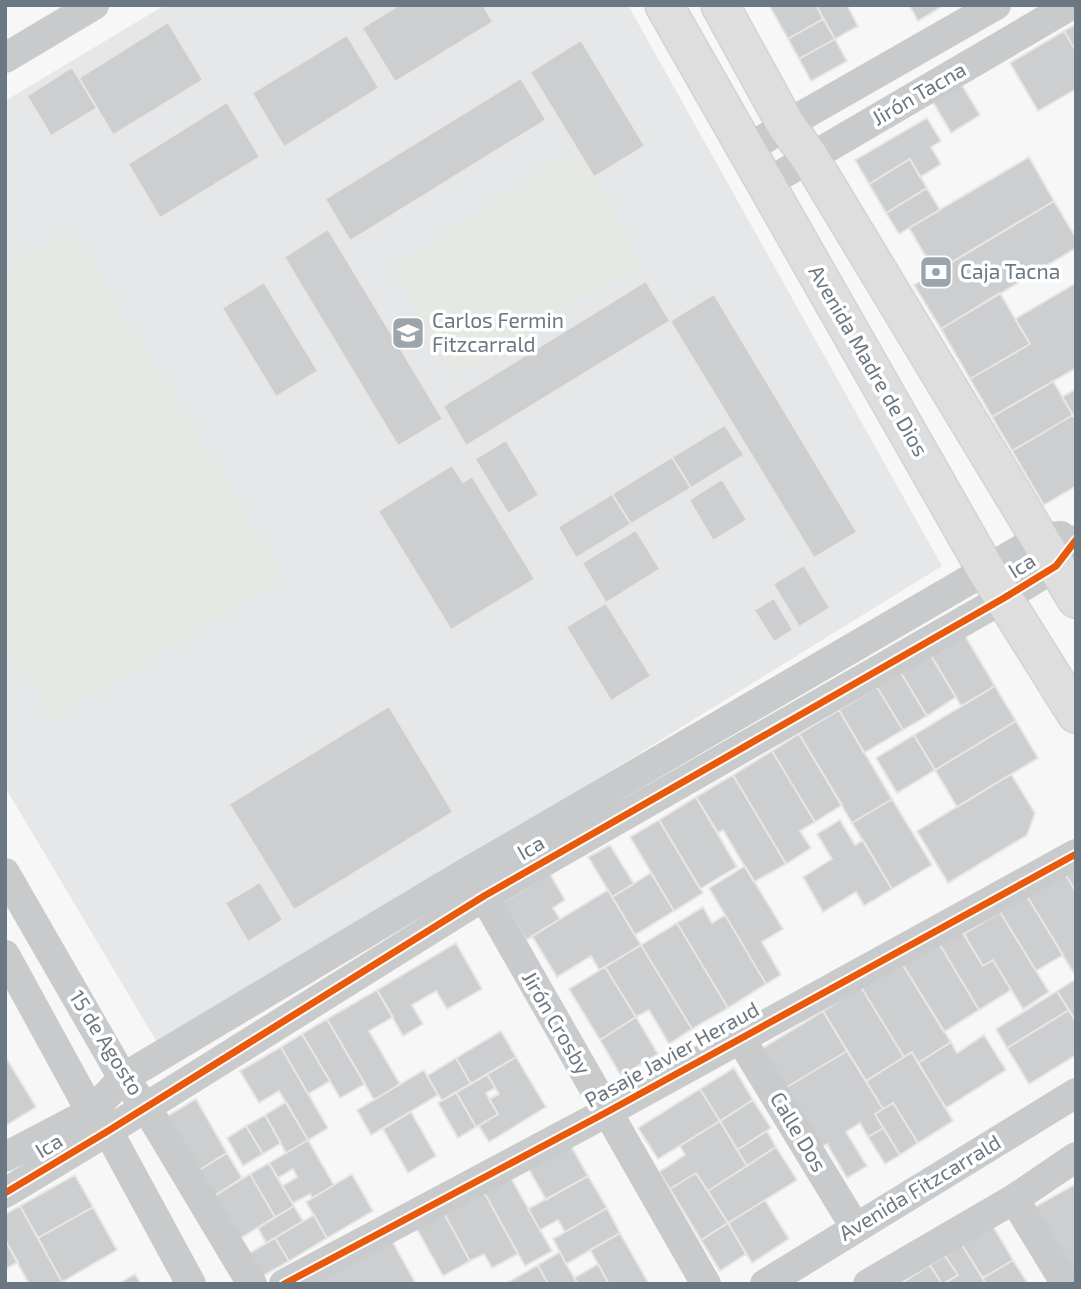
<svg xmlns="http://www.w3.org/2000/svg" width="1081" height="1289" font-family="'Exo 2',sans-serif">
  <rect width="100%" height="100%" fill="#f7f7f7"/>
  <!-- built -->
  <path fill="#e6e7e8" d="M165,5H628L942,566L161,1049L5,787V101Z"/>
  <!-- green -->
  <path fill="#e6e8e4" d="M580,147L640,264L454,376L392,271Z
    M71,229L284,576L53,720L5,643V269Z"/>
  <!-- building -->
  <path fill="#cdcecf" stroke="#e6e6e6" stroke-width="2" d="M399,5H483L493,22L395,82L362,28Z
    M769,5H816L823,19L788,39Z
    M816,5H847L858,26L835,39Z
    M909,5H940L941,7L918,21Z
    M823,19L835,39L799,59L788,39Z
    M168,22L203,80L113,135L79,78Z
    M1076,24V51L1064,31Z
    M1064,31L1076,51V89L1038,111L1010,63Z
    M347,35L379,88L284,147L252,93Z
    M835,39L847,61L811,81L799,59Z
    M581,40L645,146L594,177L530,72Z
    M72,67L97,108L51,136L27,96Z
    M521,78L546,120L350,241L325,199Z
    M962,85L980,115L951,133L933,102Z
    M227,102L260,157L160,218L128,164Z
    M927,118L941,141L931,147L941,164L920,177L910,159L869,184L855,160Z
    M1029,157L1054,201L935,272L909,228Z
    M910,159L927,188L886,213L869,184Z
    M927,188L940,210L899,234L886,213Z
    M1054,201L1076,238V248L941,329L914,285Z
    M328,229L443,419L398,446L284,257Z
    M646,281L670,321L466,446L443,406Z
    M264,282L318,371L276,397L222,308Z
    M1076,283V368L992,417L970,379L1030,344L1015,319Z
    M1000,293L1030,344L970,379L941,329Z
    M714,294L857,532L814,558L670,321Z
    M1053,381L1073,415L1012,451L992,417Z
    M1076,389V420L1062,397Z
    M1073,415L1076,420V486L1044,505L1012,451Z
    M725,425L744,455L691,488L672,457Z
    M506,440L539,495L508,514L475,459Z
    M672,457L691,488L631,524L612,494Z
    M452,465L463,482L472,476L535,579L451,630L378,511Z
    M722,479L747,520L713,541L689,500Z
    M612,494L631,524L576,558L558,527Z
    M636,530L660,569L606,603L582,563Z
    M804,565L830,608L799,627L773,584Z
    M774,598L793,630L774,642L754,610Z
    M606,603L651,676L611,701L566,627Z
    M964,634L995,686L961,706L930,654Z
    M930,654L956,697L927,716L901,673Z
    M901,673L927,716L903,730L877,687Z
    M995,686L1016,721L935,770L914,735Z
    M877,687L903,730L864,753L839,710Z
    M389,706L453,812L294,910L229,804Z
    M839,710L892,799L852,823L799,734Z
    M1016,721L1038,758L957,807L935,770Z
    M799,734L842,805L815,822L772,751Z
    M914,735L935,770L897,793L876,758Z
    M772,751L815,822L800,831L811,848L786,864L733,775Z
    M1011,774L1035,813L1027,835L948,883L917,831Z
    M733,775L786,864L754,882L723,830L718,833L696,797Z
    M696,797L737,867L700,889L659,820Z
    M892,799L932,865L892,889L852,823Z
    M659,820L703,893L674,911L630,837Z
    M840,820L855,845L863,840L892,889L864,906L856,892L823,912L803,877L832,859L817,834Z
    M610,845L634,884L612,897L588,857Z
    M1076,865V892L1064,872Z
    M745,866L783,929L762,942L781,975L766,984L709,888Z
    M1064,872L1076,892V977L1027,896Z
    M651,873L674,911L635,935L612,897Z
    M550,874L565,900L553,908L560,919L526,940L503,902Z
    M260,882L283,920L248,942L225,903Z
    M608,890L641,945L599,970L591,956L557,977L532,936Z
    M1027,896L1063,955L1036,971L1000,912Z
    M703,907L712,923L725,915L766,984L728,1008L677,923Z
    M1000,912L1049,992L1023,1009L993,960L983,966L964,934Z
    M677,923L728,1008L692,1029L641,945Z
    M959,927L983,966L993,960L1011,990L979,1010L937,940Z
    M937,940L979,1010L944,1032L901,962Z
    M456,943L482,989L447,1009L436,991L412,1005L423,1024L403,1036L377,990Z
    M641,945L692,1029L669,1044L649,1010L636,1017L605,967Z
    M901,962L951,1042L918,1063L912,1052L904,1057L861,987Z
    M605,967L636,1017L600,1040L569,989Z
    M1076,979V1022L1057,991Z
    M861,987L904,1057L866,1081L823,1011Z
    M377,990L393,1017L369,1031L400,1084L374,1100L327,1019Z
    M1057,991L1069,1010L1007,1048L996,1029Z
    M1069,1010L1076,1022V1055L1029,1084L1007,1048Z
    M823,1011L847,1051L782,1090L758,1051Z
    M636,1017L658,1054L621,1076L600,1040Z
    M327,1019L365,1084L340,1098L302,1034Z
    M501,1031L516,1057L471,1084L456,1058Z
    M302,1034L330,1081L308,1094L281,1047Z
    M984,1035L1006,1070L946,1108L918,1063L951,1042L957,1053Z
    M281,1047L328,1128L308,1140L279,1091L259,1103L240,1071Z
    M847,1051L883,1109L875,1114L883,1128L868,1137L860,1123L846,1132L867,1166L847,1178L827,1144L818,1149L782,1090Z
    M912,1052L953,1121L918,1143L893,1103L883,1109L866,1081Z
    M5,1056L36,1107L5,1126Z
    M516,1057L546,1107L489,1142L479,1126L498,1114L489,1099L499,1094L487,1074Z
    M456,1058L471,1084L442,1101L427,1076Z
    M734,1068L753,1100L720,1121L700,1089Z
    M424,1070L438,1095L371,1135L357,1110Z
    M487,1074L495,1088L486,1093L498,1114L476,1127L456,1092Z
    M700,1089L720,1121L658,1159L638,1128Z
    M456,1092L476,1127L458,1138L438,1103Z
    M196,1099L227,1153L196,1172L164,1118Z
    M753,1100L771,1128L737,1150L720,1121Z
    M286,1102L308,1140L286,1153L265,1115Z
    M893,1103L918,1143L900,1155L875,1114Z
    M411,1112L436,1156L408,1173L383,1129Z
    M265,1115L281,1143L263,1154L246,1126Z
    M720,1121L747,1166L708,1191L696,1173L670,1189L659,1172L685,1155L680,1146Z
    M246,1126L263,1154L243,1166L227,1138Z
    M883,1128L900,1155L885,1164L868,1137Z
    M767,1131L776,1147L747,1166L737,1150Z
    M566,1137L588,1176L546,1200L524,1161Z
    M308,1140L334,1185L312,1198L310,1194L293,1203L282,1186L297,1177L293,1169L278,1178L269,1163Z
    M776,1147L797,1180L728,1223L708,1191Z
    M227,1153L242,1178L211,1198L196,1172Z
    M269,1163L294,1206L275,1217L250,1174Z
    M507,1171L552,1251L525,1266L480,1185Z
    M696,1173L728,1223L701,1240L670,1189Z
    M250,1174L275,1217L236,1241L211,1198Z
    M352,1174L373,1211L327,1238L306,1202Z
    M75,1175L93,1207L38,1238L20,1206Z
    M588,1176L607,1208L565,1232L558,1220L540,1230L528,1209Z
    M1076,1184V1284L1031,1209Z
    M480,1185L518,1254L492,1268L484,1254L470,1261L441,1208Z
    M765,1200L789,1239L752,1263L728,1223Z
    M20,1206L62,1282L59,1284H29L5,1240V1214Z
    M294,1206L303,1221L266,1243L258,1228Z
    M93,1207L117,1250L62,1282L38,1238Z
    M441,1208L470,1261L443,1276L414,1224Z
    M607,1208L620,1233L566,1264L553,1239Z
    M314,1215L327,1238L289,1261L275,1238Z
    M728,1223L746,1254L720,1271L701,1240Z
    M993,1226L1013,1260L983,1278L962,1245Z
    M620,1233L649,1284H609L590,1250Z
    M390,1237L416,1284H312Z
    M275,1238L289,1261L261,1277L248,1254Z
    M5,1240L18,1262L5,1269Z
    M962,1245L986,1284H944L958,1275L945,1256Z
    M560,1252L566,1264L578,1284H548L538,1265Z
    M945,1256L958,1275L942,1284L930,1265Z
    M1013,1260L1028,1284H986L983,1278Z
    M598,1264L609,1284H578L574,1278Z
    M538,1265L548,1284H508L507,1283Z
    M930,1265L942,1284H902V1283Z
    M135,1274L141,1284H118Z"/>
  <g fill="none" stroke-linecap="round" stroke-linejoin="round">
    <defs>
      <path id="major" d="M664,5L986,570L1076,714
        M720,5L786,125L810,158L1076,599"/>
    </defs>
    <!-- major casing -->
    <use href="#major" stroke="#d2d3d4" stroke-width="40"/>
    <!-- minor -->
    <path stroke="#c8cacb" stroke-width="30" d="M5,58L94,5
      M747,150L786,125L996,5
      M767,183L1071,5
      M5,873L123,1078L146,1107L252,1284
      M473,881L484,896L706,1284
      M5,955L91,1112L108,1131L191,1284
      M740,1038L855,1227
      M5,1157L91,1112L123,1078L466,873L1041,538L1061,536
      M5,1193L108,1131L484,896L1004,598L1056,566L1076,540
      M1014,1199L1066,1284
      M284,1284L607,1112L1076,854
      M765,1284L1076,1093
      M868,1284L1014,1199L1076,1157"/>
    <!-- major -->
    <use href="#major" stroke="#dededf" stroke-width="37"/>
    <defs>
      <path id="cycleway" d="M5,1193L108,1131L484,896L1004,598L1056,566L1076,540
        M284,1284L607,1112L1076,854"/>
    </defs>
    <!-- cycleway casing -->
    <use href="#cycleway" stroke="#fff" stroke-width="11"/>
    <!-- cycleway -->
    <use href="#cycleway" stroke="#e8590c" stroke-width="7"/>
  </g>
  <!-- icons -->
  <defs>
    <symbol id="bank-square" viewBox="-11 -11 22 22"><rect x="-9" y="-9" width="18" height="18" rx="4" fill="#9ca4ac" stroke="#fff"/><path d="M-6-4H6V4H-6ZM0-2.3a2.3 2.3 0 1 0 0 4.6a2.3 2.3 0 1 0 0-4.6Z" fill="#fff"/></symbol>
    <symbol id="school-square" viewBox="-11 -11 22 22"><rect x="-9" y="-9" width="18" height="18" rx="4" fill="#9ca4ac" stroke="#fff"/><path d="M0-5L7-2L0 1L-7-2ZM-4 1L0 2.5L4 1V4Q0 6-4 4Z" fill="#fff"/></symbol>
  </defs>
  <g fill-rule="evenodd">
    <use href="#bank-square" x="917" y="253" width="38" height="38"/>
    <use href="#school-square" x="389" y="314" width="38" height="38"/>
  </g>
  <g text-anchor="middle" stroke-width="7" stroke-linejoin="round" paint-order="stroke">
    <!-- street labels -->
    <g font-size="21" fill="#6b7883" stroke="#fff">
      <text transform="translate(919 94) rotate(-30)" y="7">Jirón Tacna</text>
      <text transform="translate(868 361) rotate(60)" y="7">Avenida Madre de Dios</text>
      <text transform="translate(1022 566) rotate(-32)" y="7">Ica</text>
      <text transform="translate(531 848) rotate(-30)" y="7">Ica</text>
      <text transform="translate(556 1023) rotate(60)" y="7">Jirón Crosby</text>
      <text transform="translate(106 1043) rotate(58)" y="7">15 de Agosto</text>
      <text transform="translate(672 1055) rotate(-29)" y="7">Pasaje Javier Heraud</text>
      <text transform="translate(798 1132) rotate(59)" y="7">Calle Dos</text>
      <text transform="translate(49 1146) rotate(-31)" y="7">Ica</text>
      <text transform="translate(920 1188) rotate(-31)" y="7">Avenida Fitzcarrald</text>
    </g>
    <!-- poi labels -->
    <g font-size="21" fill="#6b7883" stroke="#fff" text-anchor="start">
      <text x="960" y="279">Caja Tacna</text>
      <text x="432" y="328">Carlos Fermin<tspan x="432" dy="24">Fitzcarrald</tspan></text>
    </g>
  </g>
  <!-- border -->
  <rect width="1081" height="1289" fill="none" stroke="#6b7883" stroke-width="14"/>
</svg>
